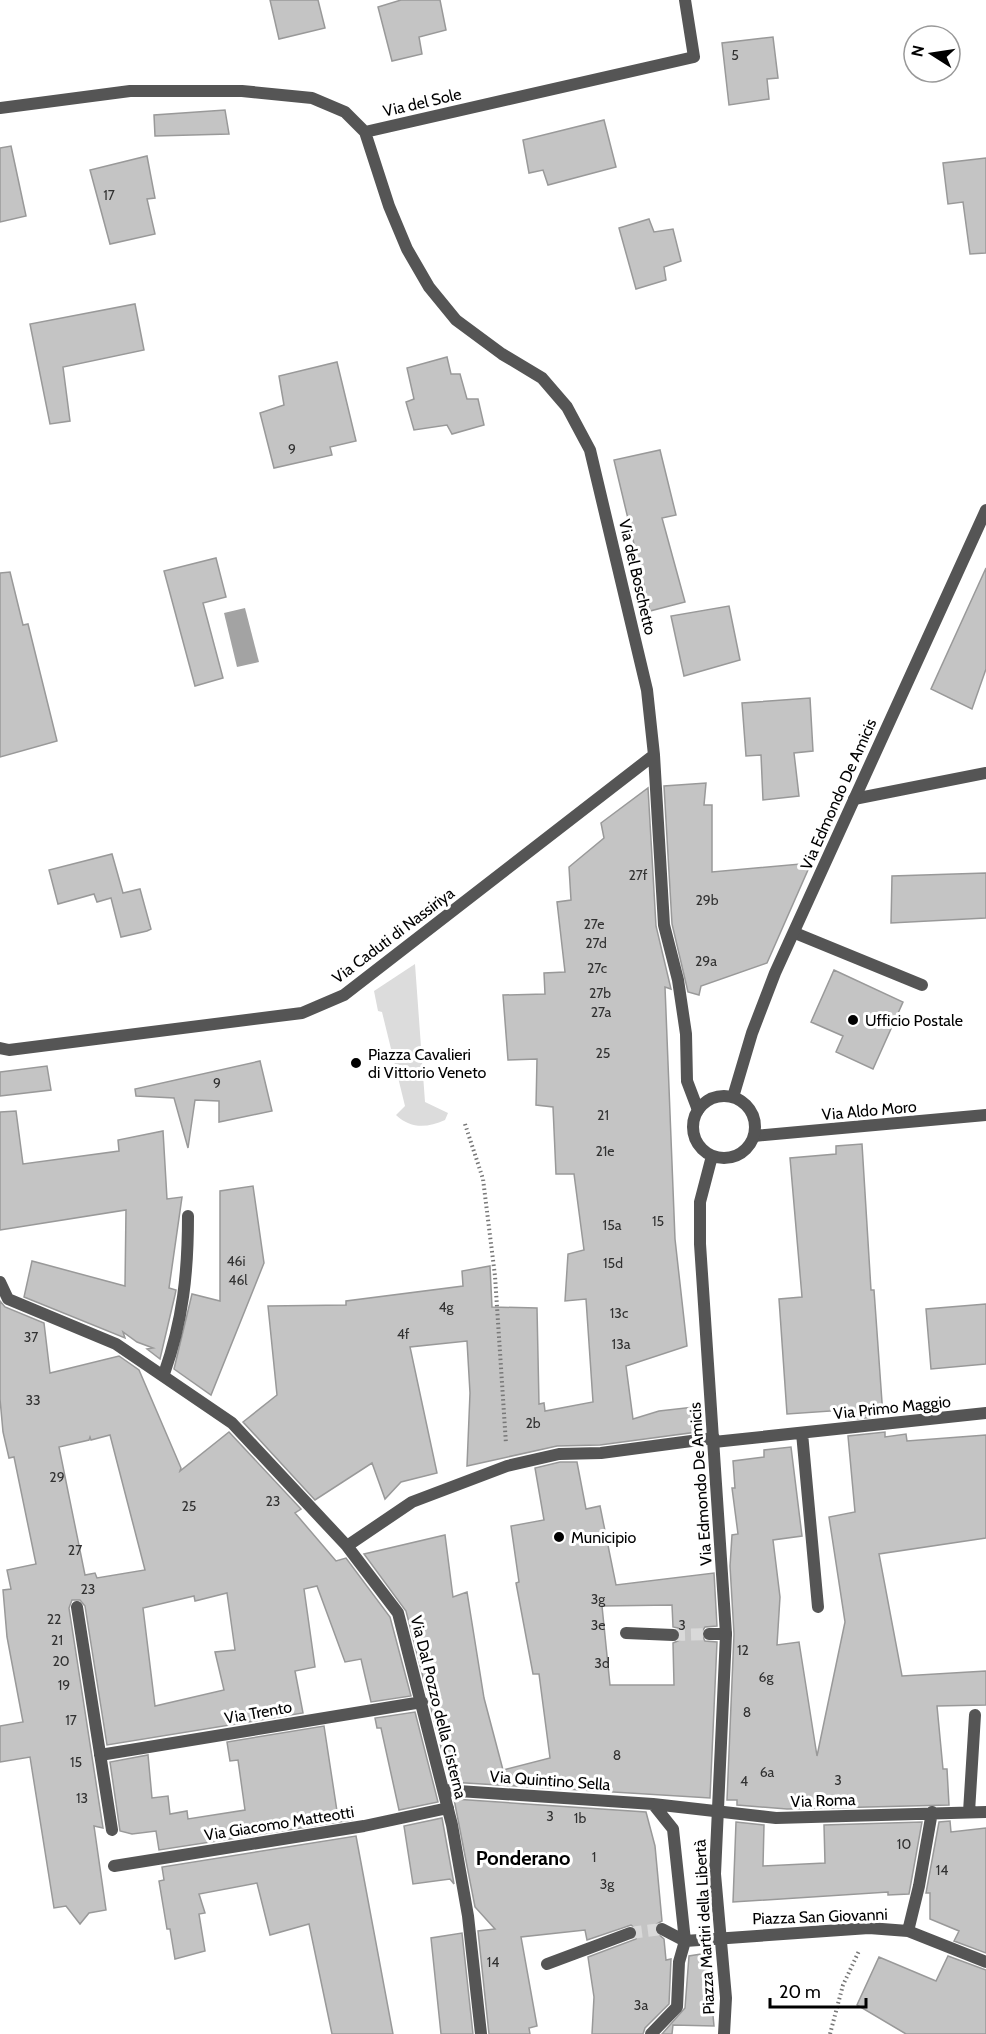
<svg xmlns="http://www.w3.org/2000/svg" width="986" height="2034" font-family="Cabin,sans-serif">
  <rect width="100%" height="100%" fill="#fff"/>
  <!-- green -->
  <path fill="#dcdcdc" d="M415,964L425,1102L448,1113L445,1120C427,1128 411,1129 396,1115L405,1106L382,1012L378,1011L374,991Z"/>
  <!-- water -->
  <path fill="#a3a3a3" d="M245,608L259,662L237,667L224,613Z"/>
  <!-- building -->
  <path fill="#c4c4c4" stroke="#999" stroke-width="1.5" fill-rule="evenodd" d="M270,0H318L325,28L279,39Z
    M401,0H440L446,30L419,37L422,54L392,61L378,7Z
    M773,37L778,78L767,79L769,99L729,105L722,43Z
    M225,110L229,134L155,136L154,115Z
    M604,120L616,167L548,185L543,170L529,173L523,140Z
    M11,146L26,216L0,222V148Z
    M147,156L155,198L147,199L155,234L110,244L90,170Z
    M986,158V253L970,254L963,202L948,204L943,163Z
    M649,219L654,232L673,229L681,261L664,267L666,280L636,289L619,228Z
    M135,304L144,350L63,367L70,421L50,424L30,324Z
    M447,357L451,374H460L467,399H478L484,425L452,434L447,425L414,430L406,402L414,399L407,368Z
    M337,362L356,441L330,447L332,455L274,468L260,413L284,405L279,376Z
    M660,450L676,515L662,518L685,602L650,611L614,460Z
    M216,558L226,597L203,603L223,678L195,686L164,571Z
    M986,568V669L972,709L931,689Z
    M10,572L23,625L28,624L57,741L0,757V573Z
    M729,606L740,660L684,676L671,616Z
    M810,698L813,751L794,753L799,796L763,800L761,755L746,756L742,703Z
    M706,783L704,805H712V872L811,863L767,963L701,986L699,995L688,992L672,924L664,786Z
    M648,788L656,926L671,989L665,987L675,1239L687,1346L626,1366L633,1419L659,1411L694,1407L697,1432L600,1445L557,1446L467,1466L470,1393L467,1341L410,1347L437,1473L401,1482L385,1499L372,1463L315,1500L243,1422L277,1395L268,1306L346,1305V1301L463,1286L462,1271L490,1266L492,1307L537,1308L539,1404L544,1403L545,1411L593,1402L586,1299L565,1301L568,1254L584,1250L574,1174H556L553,1107L536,1105L537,1059L508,1060L503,995L545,994L544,973L565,972L557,902L571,900L569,867L604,838L601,823Z
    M112,854L123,893L140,889L151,929L147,931L121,937L111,898L97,902L94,894L58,904L49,870Z
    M986,873V918L891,923L892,876Z
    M834,970L903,1002L873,1069L836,1052L843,1036L811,1022Z
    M260,1061L272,1111L219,1122V1101L195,1100L188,1148L174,1098L136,1096L135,1089Z
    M47,1066L51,1090L0,1096V1072Z
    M16,1111L23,1164L119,1151L118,1140L163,1131L167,1199L182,1197L169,1288L176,1290L175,1295L160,1359L147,1349L153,1348L137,1342L123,1332L125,1338L24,1297L32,1261L125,1286L126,1210L0,1230V1112Z
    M862,1144L871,1290H874L883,1416L846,1420L845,1410L787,1414L779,1299L802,1297L790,1158L836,1154V1146Z
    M253,1186L264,1263L211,1395L174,1369L192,1294L220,1301V1191Z
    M0,1301L5,1307L44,1323L50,1373L119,1356L139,1370L181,1468L180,1471L229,1432L301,1509L295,1513L336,1561L346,1558L390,1617L411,1696L371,1702L361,1659L345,1662L317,1586L304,1589L315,1667L295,1671L303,1713L107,1745L85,1606L80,1600H72L69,1608L103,1828L94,1826L106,1910L89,1913L80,1924L66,1906L54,1908L30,1757L0,1762V1726L23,1722L7,1637L3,1590L11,1589L7,1570L36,1564L14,1457L9,1458L3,1432L0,1399ZM110,1435L145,1570L97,1578L95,1573L85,1575L59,1447L89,1440L90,1437L91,1440ZM227,1593L235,1650L215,1652L224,1690L155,1706L143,1608L194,1596L195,1601Z
    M986,1304V1364L931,1369L926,1309Z
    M885,1432V1437L906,1434L907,1441L986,1435V1538L879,1554L902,1676L986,1671V1705L937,1706L943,1769H947L949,1805L787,1809L737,1805V1800H727L734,1634L730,1566L732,1535L738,1534L732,1488H735L733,1461L764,1457V1450L791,1447L802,1536L773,1540L780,1597L777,1645L799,1642L817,1756L845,1622L829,1517L855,1512L848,1436Z
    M560,1462H577L586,1509L600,1506L616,1585L714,1573L717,1626L705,1627L701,1633L705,1641L717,1642L710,1798L450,1782L406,1611L364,1554L445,1535L453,1597L467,1592L484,1698L503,1770L550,1758L539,1674H533L516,1583L519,1582L511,1526L544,1520L535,1468ZM672,1605L673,1627L678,1628L681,1635L680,1640L673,1643L674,1685H610L602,1606Z
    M415,1712L438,1802L399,1810L381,1728H377L375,1718Z
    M324,1726L337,1811L350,1808L352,1820L159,1850L156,1831L132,1834L120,1831L110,1762L148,1755L152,1798L168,1796L170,1814L187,1811L188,1819L245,1810L238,1760L230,1761L227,1742Z
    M454,1799L646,1812L655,1846L662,1921L655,1925L654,1930L664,1939L666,1960L671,1959L669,2004L645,2028L643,2034H592L594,1997L588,1957L636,1939L638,1931L631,1925L587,1940L585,1930L521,1937L537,2026L529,2028L530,2034H489L478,1931L495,1929L475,1907Z
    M442,1818L454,1884L450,1879L413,1884L404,1826Z
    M950,1821L951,1832L986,1828V1953L954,1941L959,1931L930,1919V1893H926L939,1822Z
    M736,1822L764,1825L763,1866L825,1863L824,1825L922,1822L909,1894L888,1895V1892L733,1902Z
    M356,1836L393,2034H332L309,1924L270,1935L257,1883L199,1894L205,1913L199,1914L205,1951L175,1959L170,1929H167L159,1881L164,1880L162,1867Z
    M462,1933L473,2034H441L431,1938Z
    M707,1953L714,2026L673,2025L672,2034H662L685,2008L689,1956Z
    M948,1956L986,1970V2034H906L857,2005L879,1957L936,1981Z"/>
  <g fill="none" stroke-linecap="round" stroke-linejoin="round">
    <!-- minor-tunnel -->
    <path stroke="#d9d9d9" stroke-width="12" stroke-dasharray="12 6" stroke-linecap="butt" d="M673,1635L709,1634
      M630,1933L662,1929"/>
    <!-- path -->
    <path stroke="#777" stroke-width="4" stroke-dasharray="1.5 3" stroke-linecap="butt" d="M465,1124L483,1179L495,1276L506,1444
      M830,2034L843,1985L859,1951"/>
    <!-- service -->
    <path stroke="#555" stroke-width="12" d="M795,933L922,985"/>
    <!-- minor -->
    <path stroke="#555" stroke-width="12" d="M0,108L130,91H242L312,98L345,112L365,132L389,206L407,249L429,287L456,320L502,354L542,378L567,407L590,450L647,690L654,755L664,925L678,980L686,1034L687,1081L698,1110
      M365,132L694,57L685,0
      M854,799L986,773
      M0,1048L9,1050L302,1013L344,995L654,755
      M754,1136L986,1115
      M0,1282L8,1299L116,1344L232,1423L347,1546L398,1613L452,1825L468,1916L481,2034
      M164,1374C183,1320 188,1273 188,1216
      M802,1433L818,1607
      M714,1442L986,1413
      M347,1546L412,1502L507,1466L559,1454L601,1453L714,1438
      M77,1607L112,1830
      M626,1633L673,1635
      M709,1634H726
      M100,1755L422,1702
      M444,1790L653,1804L776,1818L986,1812
      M653,1804L673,1829L685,1941
      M969,1812L975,1715
      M114,1866L364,1826L448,1808
      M662,1929L685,1941
      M908,1931L919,1886L932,1812
      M547,1964L630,1933
      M651,2034L677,2007L679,1962L685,1941L869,1928L908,1931L986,1962"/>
    <!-- tertiary -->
    <path stroke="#555" stroke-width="12" d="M693 1127a31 31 0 1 1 62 0a31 31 0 1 1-62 0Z
      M733,1097L752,1033L775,973L986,510
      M712,1156L700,1202V1244L726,1634L715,1874L726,1998L724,2034"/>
  </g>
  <!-- markers -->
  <g fill="#000" stroke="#fff" stroke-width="2">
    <circle cx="853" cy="1020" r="6"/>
    <circle cx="356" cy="1063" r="6"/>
    <circle cx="559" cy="1537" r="6"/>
  </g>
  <g text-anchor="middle" stroke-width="6" stroke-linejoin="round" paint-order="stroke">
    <!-- number labels -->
    <g font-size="14" fill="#313131">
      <text x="735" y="60">5</text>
      <text x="109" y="200">17</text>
      <text x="292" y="454">9</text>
      <text x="638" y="880">27f</text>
      <text x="707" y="905">29b</text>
      <text x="594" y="929">27e</text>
      <text x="596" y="948">27d</text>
      <text x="706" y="966">29a</text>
      <text x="597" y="973">27c</text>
      <text x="600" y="998">27b</text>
      <text x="601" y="1017">27a</text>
      <text x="603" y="1058">25</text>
      <text x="217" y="1088">9</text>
      <text x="603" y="1120">21</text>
      <text x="605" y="1156">21e</text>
      <text x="658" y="1226">15</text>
      <text x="612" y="1230">15a</text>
      <text x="236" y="1266">46i</text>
      <text x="613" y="1268">15d</text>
      <text x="238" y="1285">46l</text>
      <text x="446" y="1312">4g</text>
      <text x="619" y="1318">13c</text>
      <text x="403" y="1339">4f</text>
      <text x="31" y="1342">37</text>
      <text x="621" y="1349">13a</text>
      <text x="33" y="1405">33</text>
      <text x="533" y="1428">2b</text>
      <text x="57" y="1482">29</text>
      <text x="273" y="1506">23</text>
      <text x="189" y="1511">25</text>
      <text x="75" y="1555">27</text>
      <text x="88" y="1594">23</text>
      <text x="598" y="1604">3g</text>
      <text x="54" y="1624">22</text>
      <text x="598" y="1630">3e</text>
      <text x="682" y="1630">3</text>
      <text x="57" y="1645">21</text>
      <text x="743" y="1655">12</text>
      <text x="61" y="1666">20</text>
      <text x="602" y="1668">3d</text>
      <text x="766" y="1682">6g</text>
      <text x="64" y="1690">19</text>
      <text x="747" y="1717">8</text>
      <text x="71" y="1725">17</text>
      <text x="617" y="1760">8</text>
      <text x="76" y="1767">15</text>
      <text x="767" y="1777">6a</text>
      <text x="838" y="1785">3</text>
      <text x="744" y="1786">4</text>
      <text x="82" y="1803">13</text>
      <text x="550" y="1821">3</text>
      <text x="580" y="1823">1b</text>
      <text x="904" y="1849">10</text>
      <text x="594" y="1862">1</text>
      <text x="942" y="1875">14</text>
      <text x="607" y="1889">3g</text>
      <text x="493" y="1967">14</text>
      <text x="641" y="2010">3a</text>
    </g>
    <!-- street labels -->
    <g font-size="16" fill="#000" stroke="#fff">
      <text transform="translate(422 102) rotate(-13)" y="6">Via del Sole</text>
      <text transform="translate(638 577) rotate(77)" y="6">Via del Boschetto</text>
      <text transform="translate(838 794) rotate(-66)" y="6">Via Edmondo De Amicis</text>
      <text transform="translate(393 935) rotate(-37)" y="6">Via Caduti di Nassiriya</text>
      <text transform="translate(869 1110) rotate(-5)" y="6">Via Aldo Moro</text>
      <text transform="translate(892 1407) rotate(-6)" y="6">Via Primo Maggio</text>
      <text transform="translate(700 1484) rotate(-94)" y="6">Via Edmondo De Amicis</text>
      <text transform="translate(439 1707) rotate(76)" y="6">Via Dal Pozzo della Cisterna</text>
      <text transform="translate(258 1712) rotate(-10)" y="6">Via Trento</text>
      <text transform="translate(550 1780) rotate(4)" y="6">Via Quintino Sella</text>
      <text transform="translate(823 1800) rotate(-2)" y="6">Via Roma</text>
      <text transform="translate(279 1823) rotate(-9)" y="6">Via Giacomo Matteotti</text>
      <text transform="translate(820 1916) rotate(-2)" y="6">Piazza San Giovanni</text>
      <text transform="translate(704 1927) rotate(-93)" y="6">Piazza Martiri della Libertà</text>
    </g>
    <!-- poi labels -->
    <g font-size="16" fill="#000" stroke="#fff" text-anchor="start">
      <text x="865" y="1026">Ufficio Postale</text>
      <text x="368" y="1060">Piazza Cavalieri<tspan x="368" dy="18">di Vittorio Veneto</tspan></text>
      <text x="571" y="1543">Municipio</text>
    </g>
    <!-- quarter labels -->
    <g font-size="20" font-weight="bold" fill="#000" stroke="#fff">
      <text x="523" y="1865">Ponderano</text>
    </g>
  </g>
  <!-- north arrow -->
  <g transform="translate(932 54) rotate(282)"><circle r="28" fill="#ffffff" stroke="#999999" stroke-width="1.5"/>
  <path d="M0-4.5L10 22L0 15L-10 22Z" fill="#000000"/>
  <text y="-9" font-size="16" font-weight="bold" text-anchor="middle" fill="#000000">N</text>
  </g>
  <!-- scale -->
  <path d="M770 1998v9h96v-9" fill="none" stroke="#000000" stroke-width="3"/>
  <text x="779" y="1998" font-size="18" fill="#000000" stroke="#ffffff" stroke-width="4.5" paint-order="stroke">20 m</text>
</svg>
